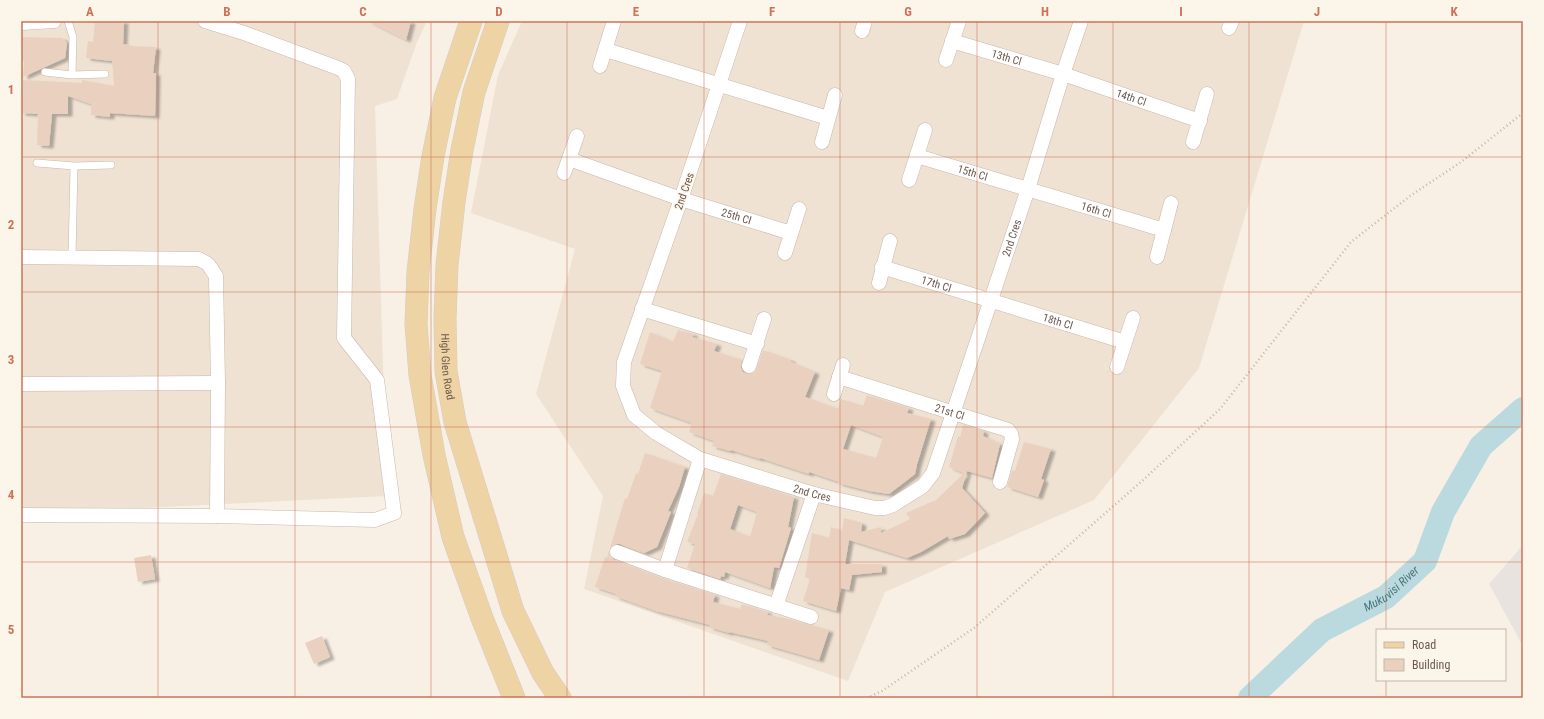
<svg xmlns="http://www.w3.org/2000/svg" width="1544" height="719" font-family="'Roboto Condensed',sans-serif">
  <defs>
    <filter id="shadow"><feDropShadow dx="4.5" dy="2.5" stdDeviation="1" flood-color="#0004"/></filter>
  </defs>
  <rect width="100%" height="100%" fill="#f8f0e4"/>
  <!-- residential -->
  <path fill="#efe2d3" d="M21,21H427L417,42L397,99L375,106L387,496L21,514Z
    M522,21H1304L1199,368L1094,500L885,592L848,681L584,589L603,496L536,394L575,249L471,213L498,75Z"/>
  <!-- industrial -->
  <path fill="#e8e3de" d="M1523,545V646L1489,584Z"/>
  <g fill="none" stroke-linecap="round" stroke-linejoin="round">
    <!-- river -->
    <path stroke="#bbdadf" stroke-width="24" id="s1" d="M1250,698L1322,630L1386,597L1425,561L1443,512L1481,446L1523,409"/>
  </g>
  <!-- building -->
  <path fill="#ead0bf" fill-rule="evenodd" filter="url(#shadow)" d="M95,21H124L123,44L128,45V46L156,47L153,73H156L155,116L110,113V117L91,115V104L68,96V114H52L49,146L37,145L38,114L21,113L23,80L82,83V80L114,86L112,61L86,58L88,41L93,42Z
    M368,21H411L406,40Z
    M21,37L62,38L67,43L65,58L23,77L24,61L21,60Z
    M678,330L694,334L692,337L717,344L714,351L742,360L741,368L743,372L747,374H751L755,372L763,350L791,360V362L815,372L805,397L838,409L841,399L863,406L867,395L909,408L907,413L931,419L917,464L915,474L889,494L869,491L838,483L839,482L809,472V474L760,458V459L731,450L730,451L712,446L714,441L689,432L692,423L650,408L662,371L640,364L650,332L673,342ZM851,425L883,437L876,458L843,449Z
    M963,425L984,431L983,436L1000,444L992,478L967,471L962,488L985,513L965,534L949,539L948,536L921,552L907,558L849,540L845,564H882V572L852,575L849,590L841,588L836,611L803,601L810,579L805,577L812,533L829,538L831,527L842,531L844,518L862,523L861,532L881,527V533L910,519L906,513L936,500L964,473L949,467L958,436L960,437Z
    M1024,442L1051,449L1041,479L1044,480L1038,497L1007,487L1012,470L1015,471Z
    M645,453L685,467L679,487L668,511L671,512L657,547L644,553L620,544H615L610,548L625,498L627,499L636,473L638,474Z
    M721,474L794,497L788,527L791,528L779,568L774,567L770,588L725,572L724,577L721,576L720,579L687,568L695,544L687,542L698,514H697L704,493L713,496ZM738,505L757,512L750,537L730,529Z
    M609,551L610,557L614,560L662,578L715,595L713,602L740,609L742,604L768,612L767,615L789,619L829,630L819,660L767,645L768,641L729,632V633L709,627L710,625L656,611L615,596L616,594L595,587L605,557L607,558Z
    M151,555L155,579L138,582L134,558Z
    M322,636L330,657L314,664L305,643Z"/>
  <g fill="none" stroke-linecap="round" stroke-linejoin="round">
    <defs>
      <path id="lane" d="M68,21L73,37L72,75
        M45,72L72,75L105,74
        M37,163L74,166L111,165
        M72,257L74,166"/>
      <g id="street">
        <path id="s2" d="M740,21L681,199L624,362L623,386L634,415L656,433L700,459L814,494L875,508H884L893,505L923,486L933,473L1028,189L1063,74L1081,21"/>
        <path d="M21,23L54,21"/>
        <path d="M1229,28L1232,21"/>
        <path d="M862,31L865,21"/>
        <path id="s3" d="M952,41L1063,74L1200,121"/>
        <path d="M606,50L828,118"/>
        <path d="M946,60L959,21"/>
        <path d="M600,66L614,21"/>
        <path d="M822,142L835,95"/>
        <path d="M1193,142L1207,94"/>
        <path id="s4" d="M917,156L1164,230"/>
        <path id="s5" d="M569,159L681,199L791,233"/>
        <path d="M564,173L577,136"/>
        <path d="M909,180L925,130"/>
        <path d="M785,253L799,209"/>
        <path d="M21,257L199,259L208,264L216,276L218,383L217,516"/>
        <path d="M1157,257L1171,203"/>
        <path id="s6" d="M882,267L1125,342"/>
        <path d="M879,283L890,241"/>
        <path d="M642,309L757,344"/>
        <path d="M749,366L764,319"/>
        <path d="M1117,367L1133,318"/>
        <path id="s7" d="M839,377L1008,430L1011,434L1012,439L1000,482"/>
        <path d="M21,384L218,383"/>
        <path d="M834,394L843,365"/>
        <path d="M21,515L217,516L375,520L394,513L377,380L344,338L348,79L344,71L338,68L244,33L205,21"/>
        <path d="M617,552L665,570L811,617"/>
        <path d="M665,570L700,459"/>
        <path d="M776,606L814,494"/>
      </g>
      <g id="primary">
        <path d="M471,21L445,98L433,156L425,209L418,272L416,324L420,375L434,455L453,537L482,618L514,698"/>
        <path id="s8" d="M498,21L474,92L462,150L454,202L447,265L445,318L446,371L455,422L513,611L543,673L560,698"/>
      </g>
    </defs>
    <!-- lane casing -->
    <use href="#lane" stroke="#c7b8ac" stroke-width="8"/>
    <!-- street casing -->
    <use href="#street" stroke="#c7b8ac" stroke-width="15"/>
    <!-- primary casing -->
    <use href="#primary" stroke="#d3cdca" stroke-width="23"/>
    <!-- path -->
    <path stroke="#ceb4a3" stroke-width="2.5" stroke-dasharray="1 3" stroke-linecap="butt" d="M867,698L882,691L974,628L1142,481L1220,409L1351,242L1410,196L1461,162L1523,113"/>
    <!-- lane -->
    <use href="#lane" stroke="#fff" stroke-width="7"/>
    <!-- street -->
    <use href="#street" stroke="#fff" stroke-width="14"/>
    <!-- primary -->
    <use href="#primary" stroke="#eed3a5" stroke-width="22"/>
  </g>
  <!-- grid -->
  <path fill="none" stroke="#cd7358" stroke-width="1" stroke-opacity="0.55" d="M158,21V698M295,21V698M431,21V698M567,21V698M704,21V698M840,21V698M977,21V698M1113,21V698M1249,21V698M1386,21V630M21,157H1523M21,292H1523M21,427H1523M21,562H1523M1386,680V698"/>
  <g text-anchor="middle" stroke-width="3" stroke-linejoin="round" paint-order="stroke">
    <!-- street labels -->
    <g font-size="11" fill="#6d594d" stroke="#fcf5e9">
      <text dy="4" stroke="none"><textPath href="#s3" startOffset="57">13th Cl</textPath></text>
      <text dy="4" stroke="none"><textPath href="#s3" startOffset="188">14th Cl</textPath></text>
      <text dy="4" stroke="none"><textPath href="#s4" startOffset="58">15th Cl</textPath></text>
      <text transform="translate(684 191) rotate(-71)" y="4">2nd Cres</text>
      <text dy="4" stroke="none"><textPath href="#s4" startOffset="187">16th Cl</textPath></text>
      <text dy="4" stroke="none"><textPath href="#s5" startOffset="177">25th Cl</textPath></text>
      <text dy="4" stroke="none"><textPath href="#s2" startOffset="995">2nd Cres</textPath></text>
      <text dy="4" stroke="none"><textPath href="#s6" startOffset="57">17th Cl</textPath></text>
      <text dy="4" stroke="none"><textPath href="#s6" startOffset="184">18th Cl</textPath></text>
      <text dy="4" stroke="none"><textPath href="#s8" startOffset="352">High Glen Road</textPath></text>
      <text dy="4" stroke="none"><textPath href="#s7" startOffset="116">21st Cl</textPath></text>
      <text dy="4" stroke="none"><textPath href="#s2" startOffset="612">2nd Cres</textPath></text>
    </g>
    <!-- water labels -->
    <g font-size="12" font-style="italic" fill="#4b747d" stroke="#fcf5e9">
      <text dy="4" stroke="none"><textPath href="#s1" startOffset="180">Mukuvisi River</textPath></text>
    </g>
  </g>
  <!-- border -->
  <rect width="1544" height="719" fill="none" stroke="#fcf5e9" stroke-width="44"/>
  <!-- legend -->
  <rect x="1376" y="629" width="130" height="52" fill="#fcf5e9" stroke="#c3b7ab"/>
  <rect x="1384" y="642" width="20" height="6" fill="#eed3a5" stroke="#c3b7ab"/>
  <text x="1412" y="649" font-size="12" fill="#6d594d">Road</text>
  <rect x="1384" y="659" width="20" height="12" fill="#ead0bf" stroke="#c3b7ab"/>
  <text x="1412" y="669" font-size="12" fill="#6d594d">Building</text>
  <rect x="22" y="22" width="1500" height="675" fill="none" stroke="#cd7358" stroke-width="1.5"/>
  <g font-size="13" text-anchor="middle" font-weight="bold" fill="#cd7358">
    <text x="90" y="16">A</text>
    <text x="227" y="16">B</text>
    <text x="363" y="16">C</text>
    <text x="499" y="16">D</text>
    <text x="636" y="16">E</text>
    <text x="772" y="16">F</text>
    <text x="908" y="16">G</text>
    <text x="1045" y="16">H</text>
    <text x="1181" y="16">I</text>
    <text x="1317" y="16">J</text>
    <text x="1454" y="16">K</text>
    <text x="11" y="94">1</text>
    <text x="11" y="229">2</text>
    <text x="11" y="364">3</text>
    <text x="11" y="499">4</text>
    <text x="11" y="634">5</text>
  </g>
</svg>
